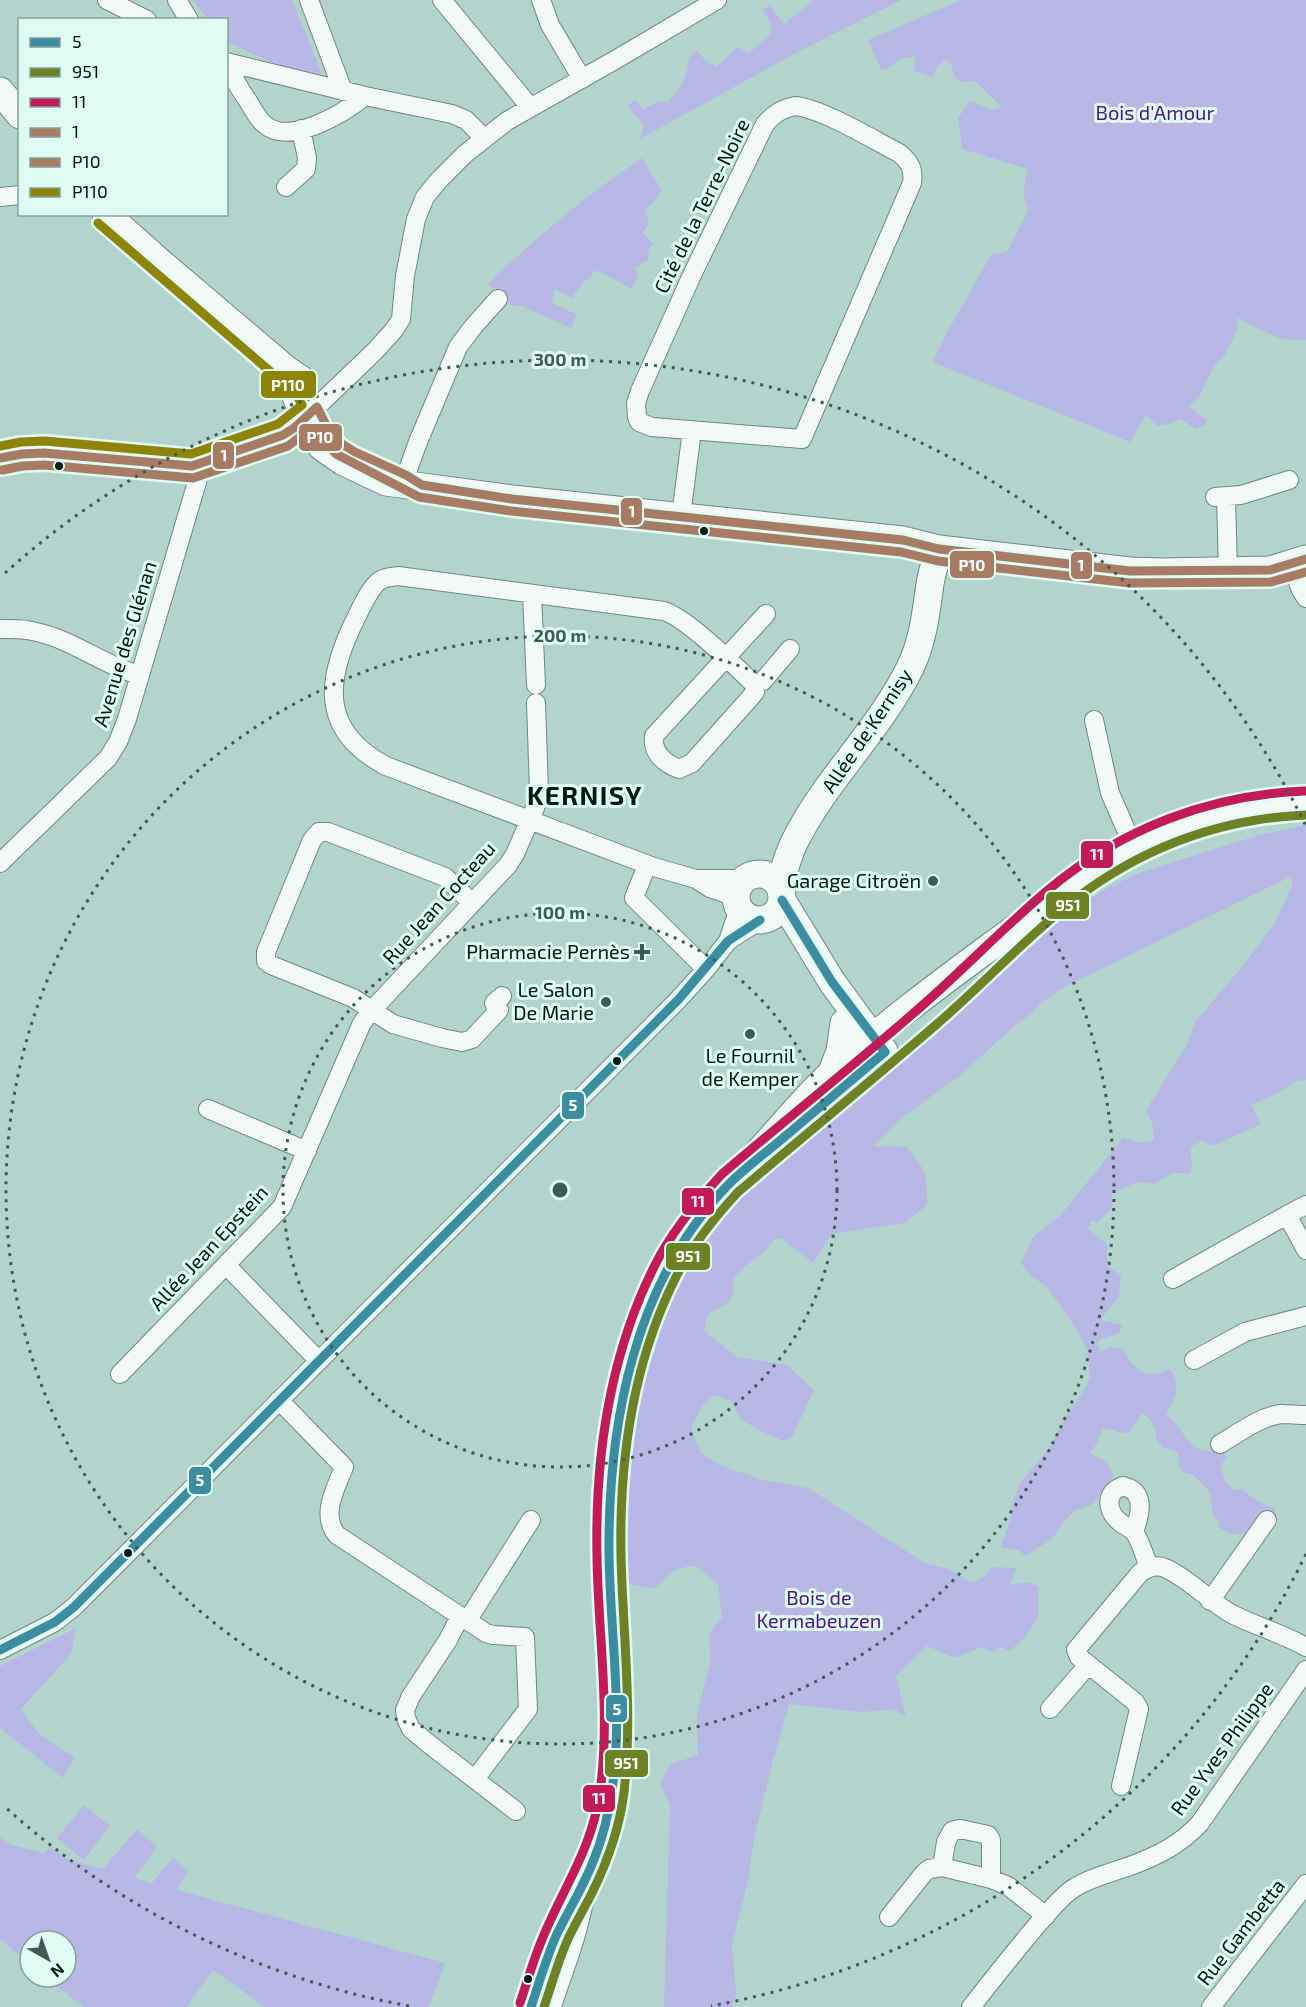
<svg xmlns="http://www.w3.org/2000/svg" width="1306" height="2007" font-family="'Exo 2',sans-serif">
  <rect width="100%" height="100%" fill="#b2d4cc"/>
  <!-- green -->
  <path fill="#b8b8e6" d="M193,0H292L322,74H297L227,42L226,20L208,19Z
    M814,0H901L794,54L640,139L644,125L627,106L635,100L643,109L657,102L669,101C682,85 687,79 689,58L697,50L704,59L716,67L738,47L749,53L771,34V25L763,10L769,5L784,24Z
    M961,0H1306V340L1280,339L1237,318V330L1226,353L1213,368L1200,395L1189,406L1208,421L1203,426L1196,429L1180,419L1169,424L1158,426L1146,415L1130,442L933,362L945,336L991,255L1007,252L1028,210L1023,193L1028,169L962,149L958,118L970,101L992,110L1002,107L975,81L961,82L954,76L951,64L945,59L937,67L932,77L914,71L916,57C895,56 898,66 881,70L868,40Z
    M642,158L661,189L657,198L645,210L649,224L642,233L653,243L648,251L649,259L634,269L638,274L637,279L631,289L601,272L593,271L591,278L584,281L572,298L555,289L552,303L576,314L571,328L522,306L510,305L506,293L487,285C535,238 587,195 642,158Z
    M1306,825V1080L1294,1082L1280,1092L1251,1105L1261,1124L1213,1146L1202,1141L1190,1147L1192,1165L1190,1173H1172L1154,1184L1138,1182L1112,1192V1207L1097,1223L1092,1220L1088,1229L1107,1244V1266L1121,1275L1119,1296L1100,1320L1123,1325L1118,1334L1101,1339L1097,1343L1101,1352L1110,1347L1123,1349C1135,1370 1144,1381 1170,1369C1182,1385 1175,1399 1166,1415C1184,1426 1189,1458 1216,1450L1227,1457L1220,1466L1226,1482L1234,1490L1243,1489C1252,1499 1263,1505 1275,1508L1276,1516C1257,1525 1239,1545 1219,1527V1521L1214,1516L1209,1491L1192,1474H1187L1179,1468L1178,1453L1164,1448L1156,1439C1156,1427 1152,1420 1142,1413L1129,1433C1119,1435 1112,1427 1102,1429L1097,1443L1090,1454L1107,1462L1113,1475L1112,1484L1091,1505L1076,1510L1065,1520L1052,1539L1025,1556L1019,1550L1001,1547L1010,1520L1012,1503L1020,1483L1049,1449L1066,1416L1085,1389L1090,1378L1087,1348L1074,1325L1047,1287L1031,1276L1021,1263L1033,1237L1060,1216L1123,1138L1140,1143L1154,1140L1153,1126L1146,1110L1188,1043L1195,1022L1241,968L1274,925L1292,885V876L1066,986L1042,1002L1030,1015L1012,1028L961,1075L901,1118L873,1146L907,1147C927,1172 927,1174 927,1205L904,1223L832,1234L813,1263L781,1238L774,1239C764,1258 747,1261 736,1275C731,1281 734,1287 733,1293C731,1304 717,1309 708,1314L704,1331L737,1357L787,1365L814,1390L792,1437L783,1441L757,1429L740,1419L731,1401L714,1395L702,1406L691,1428L701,1453L719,1465L763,1480L808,1488L925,1563L949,1569L971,1583L984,1577L991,1567L1016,1568L1010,1585L1027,1582L1038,1586V1618L1024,1638L1010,1651L1001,1647L992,1653L982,1647L955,1658L927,1646L896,1676L906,1717L894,1709L862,1712L789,1704L773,1761L755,1834L748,1880L732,1944L736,1992L733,2007H664L670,1805L660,1784L670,1764L698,1755L697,1713L710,1664L709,1634L722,1617L718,1584L696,1566C675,1566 668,1575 654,1589L629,1584L624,1558V1527L630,1433L645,1368L675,1285L704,1242L755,1179L840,1103L1073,910L1109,887L1139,873L1256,836Z
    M76,1628L71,1654L21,1709L38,1733L75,1758L63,1778L0,1728V1666Z
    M84,1805L110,1826L84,1860L57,1838Z
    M137,1829L157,1847L134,1878L152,1883L173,1858L188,1871L177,1890L445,1963L429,2007H265L213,1970L187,2007H83L46,1977H66V1941H30V1964L0,1939V1836L9,1844L44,1853L50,1847L66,1859L103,1869Z"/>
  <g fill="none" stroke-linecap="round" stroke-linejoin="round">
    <defs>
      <path id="street" d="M107,0L147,20
        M177,0L189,20
        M309,0L343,91
        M442,0L530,107
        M541,0L550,25L582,79
        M226,62L365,96L452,114L466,120L484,138
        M232,64C231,78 241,90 248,101C253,109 257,118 264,124C289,147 344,113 365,96
        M795,106C823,109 872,139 899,153C910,162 914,169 912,183L802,439L652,427L639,422L637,417L636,403L640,391L692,275L765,124C774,114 781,109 795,106Z
        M286,187L306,169L307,158L301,129
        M0,197L20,195
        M304,419L375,351L394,330L401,319L405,276L416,219L425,197L439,180L465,154L507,121L615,60L717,0
        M406,475L418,442L458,347L473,327L498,299
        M1215,497L1241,495L1289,480
        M1226,498L1228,570
        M681,516L692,430
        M1292,564L1300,588L1306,598
        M532,594L536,685
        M0,629C11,629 22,628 32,631C71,638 102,665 139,675
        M755,685L763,681L790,649
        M1094,720L1110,793L1134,848
        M0,863L108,758L118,742L127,719L197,482L199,464
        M643,875L634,898L706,969
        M696,879L710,888L736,897
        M744,879H696L654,867L386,766C318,730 326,678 356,618C361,608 371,585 381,580C386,577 393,577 398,576L664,611C688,619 735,666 755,685V692L750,698L692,763L679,769C664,763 652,753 654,736L766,614
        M472,903L445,877L328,832H319L312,840L266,952V961L271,965L353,998L393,1024L442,1038L462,1042L472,1039L499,1010L494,1003L502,996
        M728,941L739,908
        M208,1109L307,1151
        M1287,1215L1306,1205
        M227,1266L319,1361
        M1173,1279L1287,1215L1306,1250
        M1194,1360L1245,1332L1306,1316
        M120,1374L282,1207L362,1023L372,1010L508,865L515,854L535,808L539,791L536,703
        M279,1400L344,1467C336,1488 320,1515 337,1535L486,1633L493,1635L525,1637L528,1709L475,1779
        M1220,1444C1239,1433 1259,1417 1281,1414C1289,1414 1298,1415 1306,1415
        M1134,1532C1140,1515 1147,1492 1123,1486C1103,1493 1107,1512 1121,1523C1125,1526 1130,1528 1133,1531C1140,1538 1145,1558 1149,1567
        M1210,1601L1267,1520
        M460,1616L448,1640L411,1696L405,1710L406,1718L411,1729L429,1744L516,1811
        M467,1621L531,1520
        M0,1650L55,1622L74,1607L678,1000L706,969L728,941L760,920
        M1050,1709L1088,1665
        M1121,1786L1139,1709L1135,1702L1079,1657L1076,1650L1140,1573C1147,1568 1156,1564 1165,1568C1188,1578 1208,1600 1230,1613C1254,1626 1282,1633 1306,1647
        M991,1879L942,1867L946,1842L952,1831L960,1829L988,1835L991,1840V1879L1008,1886L1046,1916
        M889,1917L924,1873L929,1869L942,1867
        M971,2007C993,1979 1015,1951 1038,1924C1049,1912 1060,1897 1074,1888C1091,1877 1111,1873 1130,1866C1157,1856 1180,1845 1200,1823L1306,1670
        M1211,2007L1306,1884"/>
      <path id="secondary" d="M0,91L20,115
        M106,214L161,263L287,370L302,380
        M287,370L304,419L314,438L322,447L342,461L386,482L512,499L903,540L939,549L1130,571L1161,572L1270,570L1306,559
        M0,458L22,454L44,453L192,466L283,435L304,419
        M736 897a23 23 0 1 1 46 0a23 23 0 1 1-46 0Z
        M780,886C784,870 788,854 796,839C827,778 880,729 910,668C923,641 926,613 930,584C932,572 936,560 939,549
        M782,900L832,982L873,1038L884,1051
        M832,1072L840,1051L844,1023
        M547,2007C555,1982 565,1957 572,1932C577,1915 580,1896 586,1879C592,1859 601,1839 606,1819C613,1794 615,1767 617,1741C621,1657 603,1573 610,1489C616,1416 633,1333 667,1268C690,1226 722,1192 754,1157C781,1128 806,1096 835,1070C881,1028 933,989 983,952C1083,880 1175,802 1306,803"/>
    </defs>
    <!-- street casing -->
    <use href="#street" stroke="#6e8983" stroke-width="20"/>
    <!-- secondary casing -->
    <use href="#secondary" stroke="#6e8983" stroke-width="29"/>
    <!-- street -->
    <use href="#street" stroke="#f3f9f7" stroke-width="18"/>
    <!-- secondary -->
    <use href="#secondary" stroke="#f3f9f7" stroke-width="27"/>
    <defs>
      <path id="bus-1" d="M0,1650L55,1622L74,1607L678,1000L728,941L760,920
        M531,2007C539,1983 546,1959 556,1936C564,1919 573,1904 581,1888C595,1861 605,1832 610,1802C625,1720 610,1636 609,1554C608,1424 634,1281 729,1184C745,1168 764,1154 782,1139C816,1110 851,1081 885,1052L832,982L782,900"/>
      <path id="bus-2" d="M544,2007C552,1984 558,1961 568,1939C576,1922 585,1907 593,1891C608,1860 620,1826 624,1792C633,1713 623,1635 621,1557C619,1462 633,1361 677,1275C693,1244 715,1217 738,1192C804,1136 871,1081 937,1024C980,987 1020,944 1064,908C1135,850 1215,819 1306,815"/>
      <path id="bus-3" d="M520,2003C528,1979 535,1954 546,1930C567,1882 592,1847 600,1792C611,1713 598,1634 597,1556C595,1457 610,1354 655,1265C672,1231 697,1201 722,1174C789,1117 858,1062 924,1004C966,967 1005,926 1048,890C1122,828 1210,795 1305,791"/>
      <path id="bus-4" d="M0,458L22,454L44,453L192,466L283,435L294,428L317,407L327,427L342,444L355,452L406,475L422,485L512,499L903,540L939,549L1130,571L1270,570L1306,559"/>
      <path id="bus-5" d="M2,470L23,466L44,465L193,478L288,446L313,427L317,434L336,454L419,497L511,511L901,552L938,561L1130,583L1271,582L1306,572"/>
      <path id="bus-6" d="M0,446L21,442L45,441L191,454L278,424L302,405L293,388L279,379L98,223"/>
    </defs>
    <!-- bus-1 casing -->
    <use href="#bus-1" stroke="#defcf4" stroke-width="14"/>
    <!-- bus-2 casing -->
    <use href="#bus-2" stroke="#defcf4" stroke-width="14"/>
    <!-- bus-3 casing -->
    <use href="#bus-3" stroke="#defcf4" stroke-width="14"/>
    <!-- bus-4 casing -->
    <use href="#bus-4" stroke="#defcf4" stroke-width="14"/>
    <!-- bus-5 casing -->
    <use href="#bus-5" stroke="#defcf4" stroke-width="14"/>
    <!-- bus-6 casing -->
    <use href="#bus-6" stroke="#defcf4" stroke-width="14"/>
    <!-- bus-1 -->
    <use href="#bus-1" stroke="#3d8da2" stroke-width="9"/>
    <!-- bus-2 -->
    <use href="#bus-2" stroke="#6e8225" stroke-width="9"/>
    <!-- bus-3 -->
    <use href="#bus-3" stroke="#c21b57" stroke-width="9"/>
    <!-- bus-4 -->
    <use href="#bus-4" stroke="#a87c64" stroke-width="9"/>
    <!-- bus-5 -->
    <use href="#bus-5" stroke="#a87c64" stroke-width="9"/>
    <!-- bus-6 -->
    <use href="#bus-6" stroke="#8d8409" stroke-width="9"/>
  </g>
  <!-- distance rings -->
  <g fill="none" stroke="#3f5a54" stroke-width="3" stroke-dasharray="3 6">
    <circle cx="560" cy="1190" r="277"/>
    <circle cx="560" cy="1190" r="554"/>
    <path d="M1306 1554A830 830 0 0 1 711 2006M409 2006A830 830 0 0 1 5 1807M5 573A830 830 0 0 1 1306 826"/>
  </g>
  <!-- markers -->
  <g fill="#011813" stroke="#defcf4" stroke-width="2">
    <circle cx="59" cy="466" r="5"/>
    <circle cx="704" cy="531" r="5"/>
    <circle cx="617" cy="1061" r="5"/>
    <circle cx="128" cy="1553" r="5"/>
    <circle cx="528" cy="1979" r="5"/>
  </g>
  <g fill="#3f5a54" stroke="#defcf4" stroke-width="2">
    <circle cx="933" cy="881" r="6"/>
    <path d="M639 943h6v6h6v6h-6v6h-6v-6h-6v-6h6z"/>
    <circle cx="606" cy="1002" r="6"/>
    <circle cx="750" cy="1034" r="6"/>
  </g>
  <g text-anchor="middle" stroke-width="6" stroke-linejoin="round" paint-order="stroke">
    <!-- park labels -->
    <g font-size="20" fill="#4e1291" stroke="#defcf4">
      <text x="1155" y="120">Bois d'Amour</text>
      <text x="819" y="1605">Bois de<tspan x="819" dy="23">Kermabeuzen</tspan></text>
    </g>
    <!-- street labels -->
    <g font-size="20" fill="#011813" stroke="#defcf4">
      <text transform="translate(702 206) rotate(-64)" y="7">Cité de la Terre-Noire</text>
      <text transform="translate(125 644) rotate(-73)" y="7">Avenue des Glénan</text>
      <text transform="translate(867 731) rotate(-56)" y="7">Allée de Kernisy</text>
      <text transform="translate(439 903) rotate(-48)" y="7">Rue Jean Cocteau</text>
      <text transform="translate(209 1248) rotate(-47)" y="7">Allée Jean Epstein</text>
      <text transform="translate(1222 1749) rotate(-54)" y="7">Rue Yves Philippe</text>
      <text transform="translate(1241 1932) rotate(-52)" y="7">Rue Gambetta</text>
    </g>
    <!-- poi labels -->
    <g font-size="20" fill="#011813" stroke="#defcf4" text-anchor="end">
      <text x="921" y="888">Garage Citroën</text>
      <text x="630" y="959">Pharmacie Pernès</text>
      <text x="594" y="997">Le Salon<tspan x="594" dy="23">De Marie</tspan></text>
      <text x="750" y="1063" text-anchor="middle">Le Fournil<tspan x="750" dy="23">de Kemper</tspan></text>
    </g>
    <!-- district labels -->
    <g font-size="26" font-weight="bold" letter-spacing="1.5" fill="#011813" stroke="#defcf4">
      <text x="585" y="805">KERNISY</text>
    </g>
  </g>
  <circle cx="560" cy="1190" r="9" fill="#3f5a54" stroke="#defcf4" stroke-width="3"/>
  <g font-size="18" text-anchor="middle" font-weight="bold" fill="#3f5a54" stroke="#defcf4" stroke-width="6" stroke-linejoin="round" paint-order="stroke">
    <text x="560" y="366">300 m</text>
    <text x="560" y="642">200 m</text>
    <text x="560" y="919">100 m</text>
  </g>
  <g stroke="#defcf4" stroke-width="2">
    <rect x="260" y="370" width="57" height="29" rx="6" fill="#8d8409"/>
    <rect x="298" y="423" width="45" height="29" rx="6" fill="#a87c64"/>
    <rect x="212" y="441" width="23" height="29" rx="6" fill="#a87c64"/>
    <rect x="620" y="497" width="23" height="29" rx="6" fill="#a87c64"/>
    <rect x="949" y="550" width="46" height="29" rx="6" fill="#a87c64"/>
    <rect x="1070" y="551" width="23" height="29" rx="6" fill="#a87c64"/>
    <rect x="1080" y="840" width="34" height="29" rx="6" fill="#c21b57"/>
    <rect x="1045" y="891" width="45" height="29" rx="6" fill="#6e8225"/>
    <rect x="561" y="1091" width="24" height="29" rx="6" fill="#3d8da2"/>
    <rect x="681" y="1187" width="34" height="29" rx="6" fill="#c21b57"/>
    <rect x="665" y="1242" width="46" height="29" rx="6" fill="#6e8225"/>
    <rect x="188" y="1466" width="24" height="29" rx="6" fill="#3d8da2"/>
    <rect x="605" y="1694" width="23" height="29" rx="6" fill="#3d8da2"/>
    <rect x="604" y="1749" width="45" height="29" rx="6" fill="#6e8225"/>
    <rect x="582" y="1784" width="34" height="29" rx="6" fill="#c21b57"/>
  </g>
  <g font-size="16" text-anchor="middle" font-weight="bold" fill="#fff">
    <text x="288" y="391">P110</text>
    <text x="320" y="443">P10</text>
    <text x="224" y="461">1</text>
    <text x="632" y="517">1</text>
    <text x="972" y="571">P10</text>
    <text x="1081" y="571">1</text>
    <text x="1097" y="860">11</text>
    <text x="1068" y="911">951</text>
    <text x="573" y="1111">5</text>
    <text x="698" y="1207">11</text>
    <text x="688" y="1262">951</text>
    <text x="200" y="1486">5</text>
    <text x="617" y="1715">5</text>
    <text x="626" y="1769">951</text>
    <text x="599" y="1804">11</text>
  </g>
  <!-- legend -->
  <rect x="18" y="18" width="210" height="198" fill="#defcf4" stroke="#86a19a" stroke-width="1.5"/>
  <rect x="30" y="38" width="30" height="9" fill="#3d8da2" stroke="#86a19a" stroke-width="1.5"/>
  <text x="72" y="48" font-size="18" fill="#011813">5</text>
  <rect x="30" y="68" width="30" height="9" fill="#6e8225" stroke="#86a19a" stroke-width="1.5"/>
  <text x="72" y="78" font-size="18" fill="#011813">951</text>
  <rect x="30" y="98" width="30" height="9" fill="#c21b57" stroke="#86a19a" stroke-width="1.5"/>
  <text x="72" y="108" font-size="18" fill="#011813">11</text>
  <rect x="30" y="128" width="30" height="9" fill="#a87c64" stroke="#86a19a" stroke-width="1.5"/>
  <text x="72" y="138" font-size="18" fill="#011813">1</text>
  <rect x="30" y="158" width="30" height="9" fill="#a87c64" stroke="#86a19a" stroke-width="1.5"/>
  <text x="72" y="168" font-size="18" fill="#011813">P10</text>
  <rect x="30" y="188" width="30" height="9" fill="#8d8409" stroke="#86a19a" stroke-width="1.5"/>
  <text x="72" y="198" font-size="18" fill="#011813">P110</text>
  <!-- north arrow -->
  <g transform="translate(48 1959) rotate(140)"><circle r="28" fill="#defcf4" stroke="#86a19a" stroke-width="1.5"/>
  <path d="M0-4.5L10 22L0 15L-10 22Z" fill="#3f5a54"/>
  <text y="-9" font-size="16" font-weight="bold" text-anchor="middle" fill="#011813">N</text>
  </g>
</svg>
